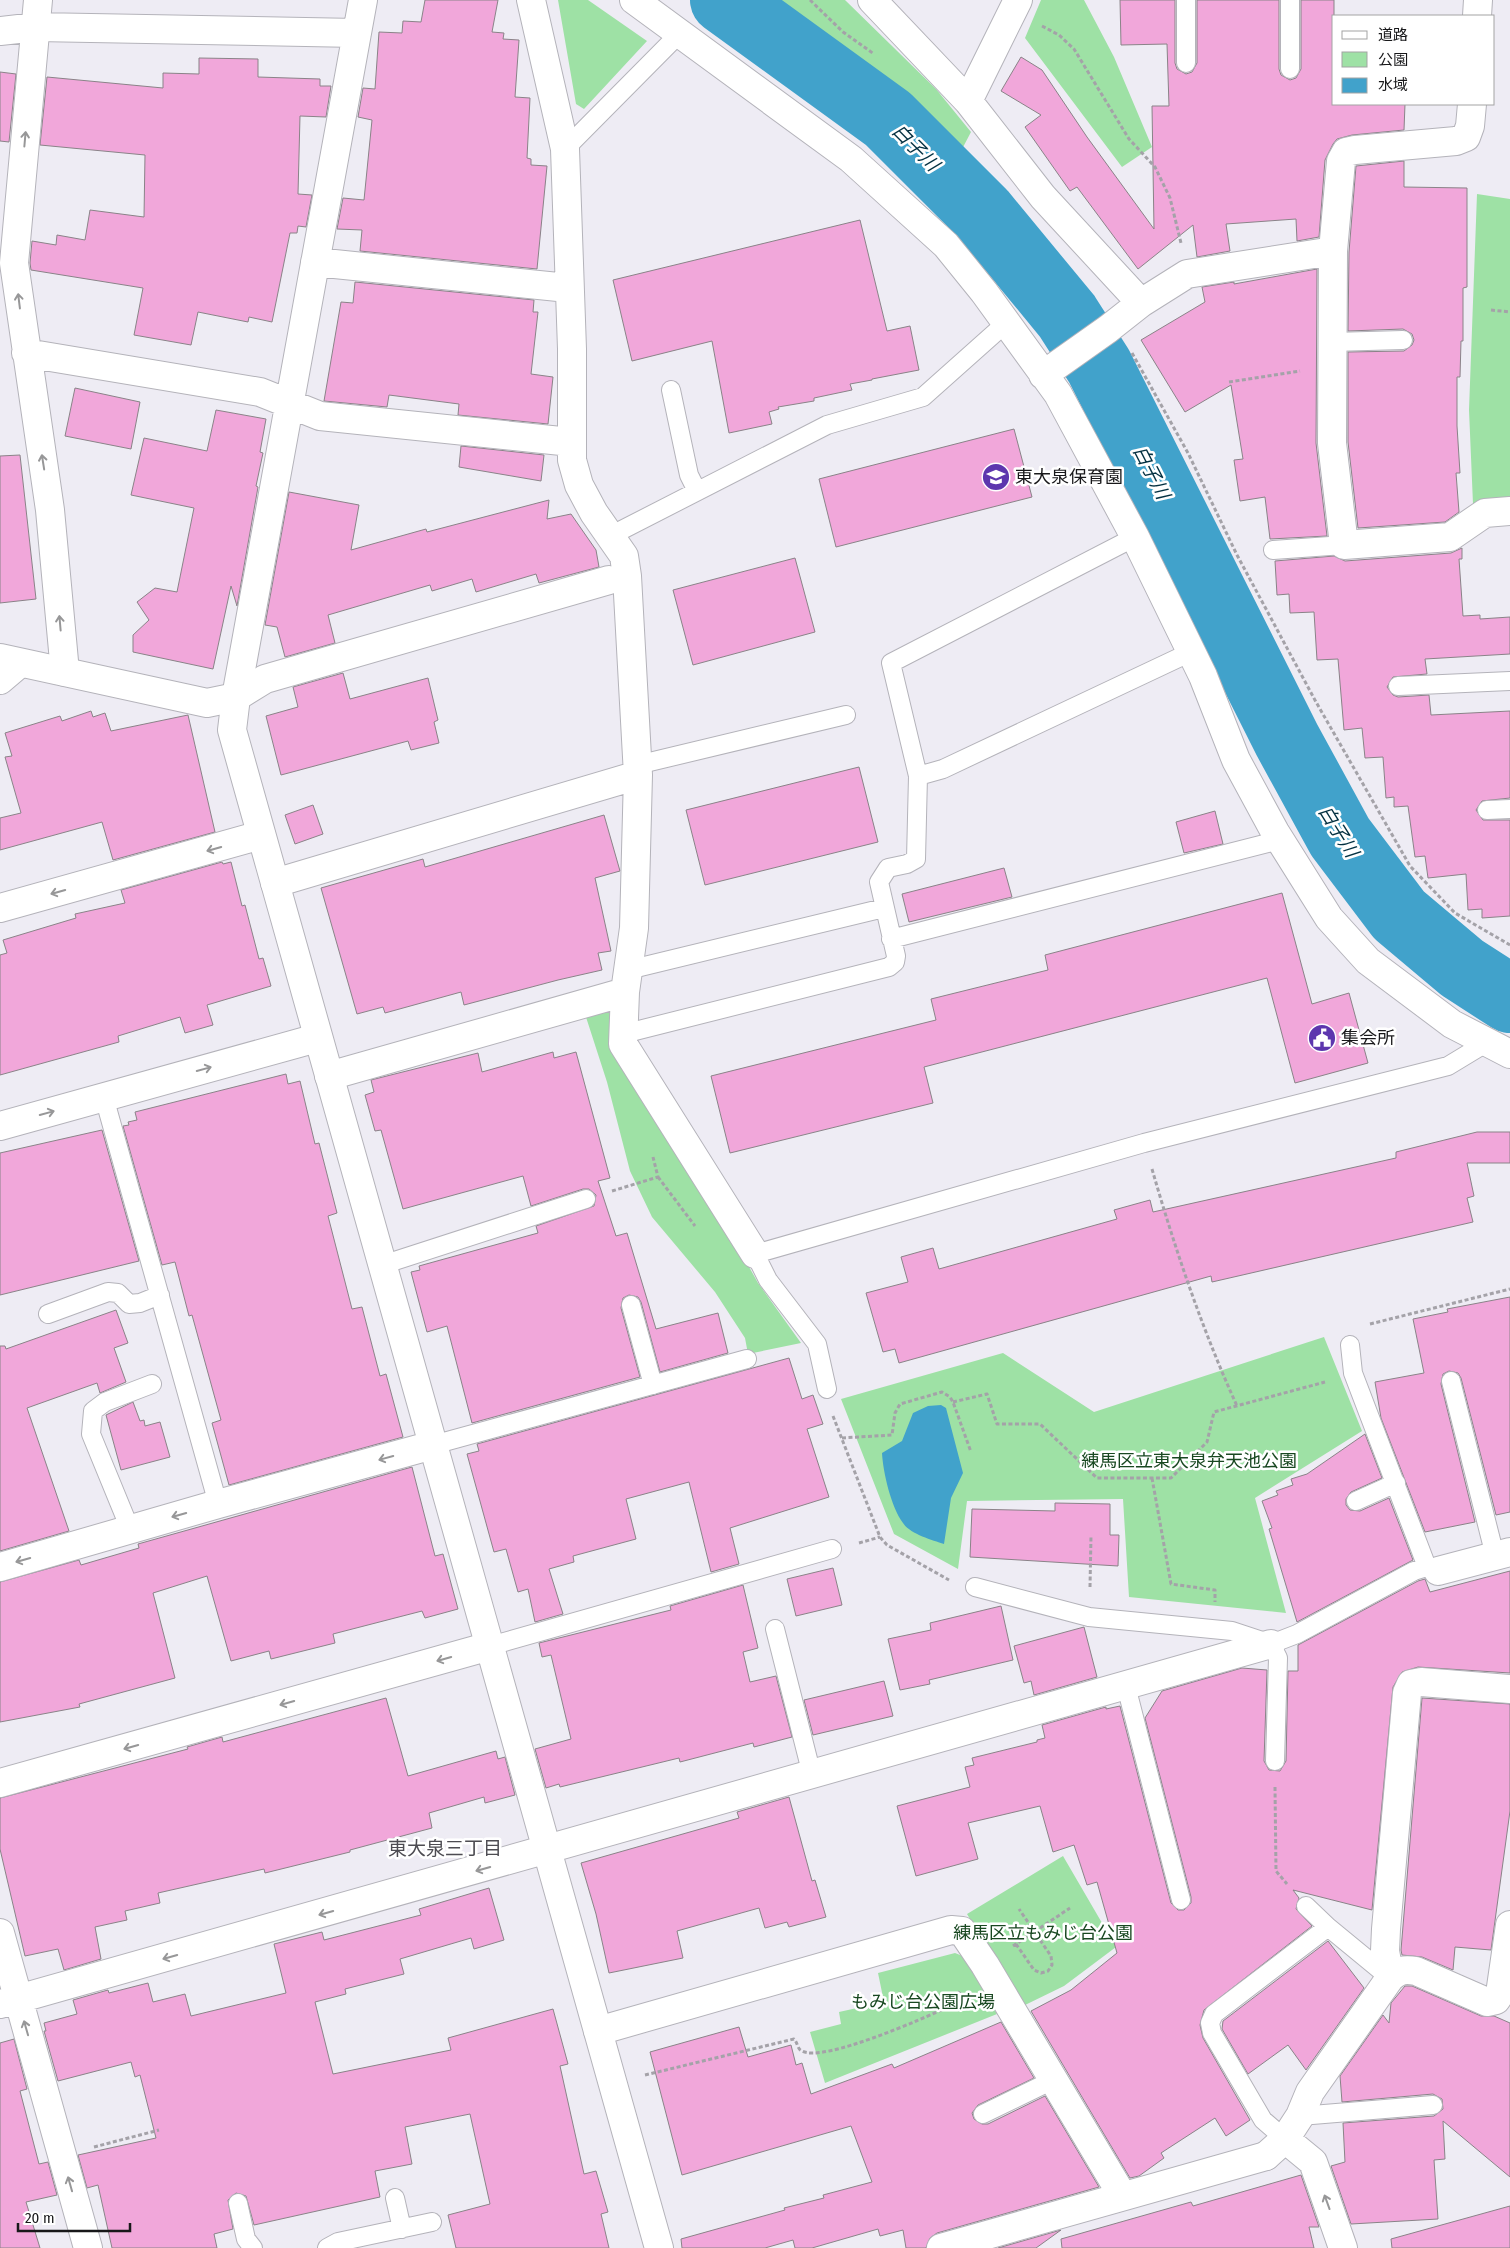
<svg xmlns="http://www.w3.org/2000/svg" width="1510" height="2248" font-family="'Fira Sans Condensed','Noto Sans JP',sans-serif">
  <rect width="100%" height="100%" fill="#eeecf4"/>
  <!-- green -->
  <path fill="#9ee1a5" d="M558,0H588L647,41L584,109L576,104Z
    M773,0H845L936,89L971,132L961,151L905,98Z
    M1041,0H1084L1114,57L1152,147L1122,167L1025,38Z
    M1477,194L1510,199V503L1473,504L1469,410Z
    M614,1006L743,1256L758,1283L801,1343L748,1354L745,1338L715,1292L652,1217L630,1171L607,1082L585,1014Z
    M1324,1337L1362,1431L1255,1498L1286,1613L1129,1597L1123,1499L967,1501L958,1569L894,1534L841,1399L1003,1353L1094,1412Z
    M1063,1856L1116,1947L1064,1986L1023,2006L967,1914Z
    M955,1953L965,1957L997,2014L825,2083L810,2032L841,2024L839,2012L884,2002L878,1973Z"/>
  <!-- water -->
  <path fill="#41a2cb" d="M941,1405L946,1408L963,1473L951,1498L944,1544C932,1540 910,1534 903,1523C891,1507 883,1472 882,1453L902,1441L913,1413L928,1406Z"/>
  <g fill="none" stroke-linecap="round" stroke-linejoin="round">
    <!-- river -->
    <path stroke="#41a2cb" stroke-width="68" d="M724,0L888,119L982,213L1067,316L1099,366L1287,740L1340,837L1399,915L1462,968L1510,999"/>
  </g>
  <!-- building -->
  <path fill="#f1a7da" stroke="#8a8388" d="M425,0H498L492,32L504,33L503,39L519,40L515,97L530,98L527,158L531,159V165L547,166L537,269L360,251L362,230L337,229L343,198L364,200L372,120L358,117L363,88L375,89L379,32L402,33L403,21L421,22Z
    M1120,0H1175V63L1177,69L1186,74L1192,72L1197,63V0H1279V69L1281,75L1290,80L1296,78L1301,69V0H1334V104H1405L1404,130L1352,135L1337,139L1333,144L1325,160L1319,237L1297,241L1296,219L1226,224L1230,251L1197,257L1193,225L1138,269L1077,187L1070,191L1025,127L1041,115L1001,91L1021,57L1042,70L1087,137L1154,229L1152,106H1169L1167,44L1121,45Z
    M199,58L258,59V77L320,79V86H331L326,117L300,116L298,194L312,195L306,227L298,226L297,233H290L272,322L249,317L248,322L198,312L191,345L134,335L143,288L31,270L30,263L32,241L56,245L57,235L85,240L90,210L144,217L145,155L40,145L47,77L163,88V73L199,74Z
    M0,72L16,74L9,142L0,141Z
    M1404,161V187L1467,188V287L1463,288V341H1461L1460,377H1457V426L1460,473H1456L1459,512L1445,522L1358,528L1348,442V352L1404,351L1412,345L1414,340L1412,334L1403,329L1348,331L1349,252L1356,166Z
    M860,220L887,331L910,326L919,370L872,379V380L850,384L852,390L814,398V401L778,407L779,409L769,412L772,424L729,433L712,341L632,361L613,280Z
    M1317,269L1316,443L1327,536L1270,539L1265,497L1240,501L1234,460L1243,459L1231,385L1185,412L1141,340L1205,302L1202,287L1234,282V284Z
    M355,282L534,300L533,312H538L531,374L553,377L548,424L458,415L459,404L389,395L387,407L324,401L341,302L353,303Z
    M75,388L140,402L131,449L65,436Z
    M216,410L266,419L260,452L263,453L256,486L258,487L237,606L231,586L213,669L133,652V635L149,620L137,602L155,588L177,592L194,508L131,495L144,438L207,451Z
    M1014,429L1032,497L836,547L819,479Z
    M461,446L544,455L541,481L459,467Z
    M20,455L36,599L0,603V456Z
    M289,492L359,505L351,550L426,529L427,532L549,500L547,519L571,514L596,550L599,567L539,583L536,574L476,592L472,579L432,591L430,585L328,615L335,643L285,657L277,627L265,625Z
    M1462,548V559H1459L1463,616L1480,615V619L1510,617V654L1425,659L1427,674L1393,677L1387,687L1393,695L1398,697L1429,695L1431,715L1510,711V798L1482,801L1476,810L1483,820H1510V916L1482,918V909L1468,910L1466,874L1428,878L1425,856L1415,857L1408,806L1394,807V797L1386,798L1383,757L1365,758L1362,728L1344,730L1338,659L1317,660L1314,612L1290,613L1289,594L1277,595L1275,561L1334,556L1345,561L1451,553Z
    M795,558L815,632L693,665L673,590Z
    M343,673L350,699L428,678L438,720L434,722L439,743L411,750L408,741L281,775L266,716L298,707L293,687Z
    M91,711L93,717L105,713L111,731L188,715L215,832L113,860L102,822L0,850V818L21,813L5,757L12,756L5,733L60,716L62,721Z
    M859,767L878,842L705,885L686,810Z
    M313,805L323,834L295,844L285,815Z
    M1215,811L1223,844L1184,853L1176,822Z
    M604,815L620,871L595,878L611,951L598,953L602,970L558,980L464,1005L461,992L385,1013L383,1007L357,1014L321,888L423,859L425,867Z
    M222,862L223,864L231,862L242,906L245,905L259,959L263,958L271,986L207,1005L213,1025L185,1033L180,1017L118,1036L119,1042L0,1075V955L7,953L3,940L76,918L75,914L125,903L121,890Z
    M1004,868L1012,897L909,922L902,894Z
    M1282,893L1312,1004L1349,993L1368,1063L1295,1083L1267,978L924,1067L933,1103L730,1153L711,1076L936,1020L931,999L1048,970L1045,955Z
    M553,1052L554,1058L576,1052L610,1178L598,1181L616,1236L627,1233L656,1329L718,1313L728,1353L660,1372L641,1302L638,1297L629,1295L623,1298L621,1308L640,1377L472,1423L447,1326L427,1332L411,1272L420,1270L419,1266L538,1233L536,1226L594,1206L596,1195L589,1189H583L531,1206L523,1176L403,1209L381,1130L375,1131L365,1095L374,1092L371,1080L478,1053L482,1072Z
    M286,1074L288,1084L300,1081L315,1144L319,1143L337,1213L328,1216L352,1309L362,1307L380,1376L386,1374L403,1437L229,1485L212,1423L221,1420L192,1315L189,1316L175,1262L162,1265L123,1126L129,1125L128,1122L137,1120L135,1112Z
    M102,1130L139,1261L0,1295V1153Z
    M1477,1132H1510V1163H1467L1474,1196L1467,1198L1473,1222L1212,1282L1211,1276L899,1363L895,1349L883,1352L866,1293L908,1282L901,1257L933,1248L939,1269L1117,1219L1114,1210L1150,1200L1153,1212L1396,1158V1152Z
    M1510,1297V1512L1496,1515L1461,1378L1458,1373L1449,1371L1443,1374L1441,1384L1475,1522L1425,1532L1381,1418L1375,1382L1424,1373L1413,1319L1448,1312L1447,1309Z
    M116,1310L128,1343L114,1348L126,1382L100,1393L97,1383L27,1408L69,1531L0,1551V1346H5L6,1349Z
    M789,1358L802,1399L813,1395L823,1424L807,1429L829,1497L730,1528L739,1564L711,1572L689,1482L626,1499L636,1539L573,1556L574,1562L549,1569L563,1614L535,1622L528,1589L518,1592L506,1549L494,1552L467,1454L479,1451L477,1444Z
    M133,1402L140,1421L144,1420L145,1426L160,1422L170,1457L121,1470L106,1415Z
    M1365,1434L1382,1478L1351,1492L1346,1499V1505L1350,1510L1360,1511L1389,1498L1413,1560L1297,1622L1269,1529L1272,1528L1262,1501L1278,1495L1276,1491L1293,1485L1291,1479L1307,1474Z
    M412,1467L435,1556L443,1554L458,1609L425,1618L422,1611L333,1634L335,1643L271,1659L269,1651L231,1661L207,1576L153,1593L175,1678L79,1704L80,1707L0,1722V1582L79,1560L81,1565L139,1548L138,1544Z
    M1055,1503L1110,1504V1535H1119L1118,1566L970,1557L972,1509L1055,1511Z
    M833,1568L842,1605L796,1616L787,1579Z
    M1510,1571V1673L1418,1667L1402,1672L1393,1687L1372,1910L1293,1890L1299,1898L1296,1909L1312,1926L1204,2010L1200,2025L1203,2038L1250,2120L1226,2136L1215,2118L1161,2153L1164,2158L1139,2176L1130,2178L1031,2011L1071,1990L1117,1953L1097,1882L1087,1885L1074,1845L1053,1852L1040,1806L968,1823L978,1859L916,1876L897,1806L970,1787L965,1767L974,1765L972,1758L1037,1742V1740L1045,1738L1042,1725L1106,1707V1709L1120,1706L1171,1903L1178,1910H1184L1191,1903V1897L1145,1718L1162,1691L1242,1668L1267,1670L1264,1761L1269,1770L1280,1771L1286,1761L1288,1671H1298V1645L1418,1581L1425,1579L1430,1592Z
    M743,1585L758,1648L743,1652L750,1682L776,1676L792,1737L754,1747L753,1743L680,1762L679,1758L560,1787L559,1784L546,1788L535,1749L571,1739L551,1655L542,1657L539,1643L671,1610L670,1606Z
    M1001,1606L1013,1660L929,1680L930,1684L900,1690L888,1639L931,1630L930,1623Z
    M1084,1627L1097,1677L1034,1695L1031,1681L1024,1683L1014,1646Z
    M884,1681L893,1716L813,1735L804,1700Z
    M386,1698L408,1776L496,1751L498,1759L505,1757L515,1795L485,1803L484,1797L429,1813L432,1828L350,1850V1852L265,1873L264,1869L158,1893L160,1903L125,1911L127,1920L95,1927L101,1959L64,1970L58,1949L25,1956L0,1849V1798L188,1749L187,1747L222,1737L223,1742Z
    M1422,1698L1510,1704V1811L1491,1950L1455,1947L1453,1970L1422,1957L1402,1955L1401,1950Z
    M789,1797L812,1881L815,1880L826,1917L789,1927L787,1922L765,1928L759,1908L677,1931L683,1958L609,1973L596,1914L581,1863L739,1818L737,1812Z
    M489,1888L504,1940L474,1949L471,1938L400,1959L404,1974L345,1989L346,1994L315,2002L333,2074L451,2050L448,2038L553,2009L568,2064L560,2066L584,2174L596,2171L608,2212L601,2214L609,2248H456L448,2215L490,2204L470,2114L405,2127L412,2164L375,2171L380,2197L254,2225L246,2196L236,2193L228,2200L233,2229L214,2234L217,2248H112L98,2185L87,2188L78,2155L156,2138L140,2075L135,2077L131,2062L58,2081L44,2031H46L44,2023L77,2014L73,2000L108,1990L109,1993L148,1983L153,2002L185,1994L191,2016L286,1993L274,1944L322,1932L324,1940L421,1915L419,1909Z
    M1328,1941L1364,1988L1306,2070L1288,2045L1248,2074L1222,2029L1223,2021Z
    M1405,1986H1412L1481,2016H1494L1510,2023V2177L1443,2121L1445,2159L1434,2160L1438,2219L1351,2224L1331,2166L1345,2162L1343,2123L1434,2116L1443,2109L1442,2099L1433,2094L1342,2102L1340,2076L1383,2015L1389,2023L1391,2003Z
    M1001,2022L1034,2078L978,2105L972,2113L974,2119L982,2124H988L1045,2096L1099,2187L937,2233L930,2238L926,2248H906L903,2230L880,2236L878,2229L812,2248H795L793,2240L765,2248H682L681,2239L785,2210L784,2208L824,2198L823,2195L872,2182L851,2126L682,2175L650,2052L739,2027L748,2057L791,2045L796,2065L802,2063L811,2094L892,2064L894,2068Z
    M14,2039L27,2089L20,2091L39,2164L48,2162L57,2195L26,2202L40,2248H0V2043Z
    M1301,2175L1319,2227H1309L1314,2248H1062L1061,2239L1191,2202L1193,2206Z
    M1510,2206V2248H1392L1391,2239Z
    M1061,2230L1036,2248H998Z"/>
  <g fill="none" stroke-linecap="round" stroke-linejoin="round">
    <defs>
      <path id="service" d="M1186,0V63
        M1290,0V69
        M565,149L680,33
        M1332,342L1403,340
        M671,390L689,475L697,491
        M610,536L827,425L923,397L1006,323
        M1135,537L891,663L918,776L943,769L1191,652
        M1273,550L1344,545
        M1398,686L1510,681
        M637,765L846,715
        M1487,810L1510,809
        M891,939L1280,840
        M628,970L884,908
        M623,1034L889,967L895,962L896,956L879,882L888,868L907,864L916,859L918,776
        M104,1097L218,1504
        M382,1265L586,1199
        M631,1305L653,1385
        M48,1314L108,1292L118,1293L129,1304L140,1303L160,1295
        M1350,1345L1353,1373L1427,1567
        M1451,1381L1495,1556
        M827,1389L817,1344L768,1280L755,1254L1144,1143L1448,1066L1486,1043
        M433,1445L747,1359
        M1356,1501L1396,1483
        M130,1529L91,1434L93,1411L105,1402L152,1384
        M975,1587L1089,1617L1232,1631L1271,1644L1297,1634L1414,1571L1427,1567L1438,1571
        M775,1629L812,1775
        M1271,1644L1278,1658L1275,1761
        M490,1646L832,1549
        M1126,1686L1181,1900
        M1306,1906L1328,1927L1390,1978
        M983,2114L1053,2080
        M1300,2116L1433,2105
        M1285,2139L1263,2120L1212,2033L1210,2023L1214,2014L1328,1927
        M395,2198L402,2229
        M238,2203L246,2239L253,2248
        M327,2248L338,2242L432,2222"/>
      <path id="minor" d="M38,0L14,263L50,510L65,672
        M531,0L565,149L572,349V460L579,485L594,513L624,556L627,576L638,775L634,928L625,992L623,1044L755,1254
        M634,0L851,159L946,245L984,292L1058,394L1135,537L1203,676L1236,760L1275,832L1329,918L1368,961L1452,1024L1510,1054
        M872,0L968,101L1043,197L1141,303L1108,329L1043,375
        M1477,16L1478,0
        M0,31L36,27L357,33
        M968,101L1018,0
        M1472,104L1470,126L1466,137L1456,141L1355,150L1346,152L1341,161L1333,251L1332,443L1344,545L1450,537L1485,513L1510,511
        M315,262L568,288
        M1141,303L1187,274L1333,251
        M26,353L260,392L320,416L571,442
        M0,680L20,663
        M236,697L363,0
        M275,883L638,775
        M0,908L261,835
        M329,1076L625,992
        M0,1126L317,1038
        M0,1567L218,1504L433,1445
        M1438,1571L1510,1552
        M0,1783L490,1646
        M0,1933L88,2248
        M1390,1978L1385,1951L1386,1929L1407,1693L1411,1684L1421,1682L1510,1689
        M0,2004L1271,1644
        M598,2031L951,1930L962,1931L985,1965L1122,2195
        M1285,2139L1313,2162L1343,2248
        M1266,2156L1285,2139L1300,2116L1310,2092L1390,1978C1399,1970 1404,1969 1416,1971L1487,2002L1496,2000L1500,1994L1510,1925"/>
      <path id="tertiary" d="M0,658L207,703L236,697L265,679L609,580
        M236,697L232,730L659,2248
        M941,2248L1266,2156"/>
    </defs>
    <!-- service casing -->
    <use href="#service" stroke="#b4b3ba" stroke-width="20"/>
    <!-- minor casing -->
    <use href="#minor" stroke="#b4b3ba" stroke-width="30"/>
    <!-- tertiary casing -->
    <use href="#tertiary" stroke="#b4b3ba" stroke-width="30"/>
    <!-- path -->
    <path stroke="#a4a2a8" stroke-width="3" stroke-dasharray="4 2.5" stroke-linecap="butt" d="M810,0L843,32L874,54
      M1042,26L1059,35L1074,49L1129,139L1155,167L1170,198L1181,243
      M1491,310L1510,312
      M1132,353L1188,453L1237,555L1316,702L1410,866L1455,913L1510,945
      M1229,382L1300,371
      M1152,1169C1175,1249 1202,1329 1237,1406
      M658,1177L695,1226
      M612,1191L658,1177L653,1157
      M1370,1324L1510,1289
      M953,1402L987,1394L997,1424H1040L1097,1478H1171L1207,1442L1214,1412L1325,1382
      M833,1416L880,1537L887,1545L949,1580
      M842,1438L892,1435L895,1413L900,1404L942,1392L950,1397L953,1402L971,1452
      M1152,1478L1171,1584L1215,1590V1602
      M859,1543L880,1537
      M1090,1587L1091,1535
      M1275,1787L1276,1871L1287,1884
      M1016,1944L1034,1970L1041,1973L1048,1971L1052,1965L1051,1956L1019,1909
      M1013,1946L1070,1908
      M645,2075L794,2039C798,2043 797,2049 802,2051C823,2063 924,2018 948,2007L961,1990
      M94,2147L159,2130"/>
    <!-- service -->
    <use href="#service" stroke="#fff" stroke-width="18"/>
    <!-- minor -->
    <use href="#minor" stroke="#fff" stroke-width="28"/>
    <!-- tertiary -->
    <use href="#tertiary" stroke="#fff" stroke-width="28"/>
  </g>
  <!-- one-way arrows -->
  <defs><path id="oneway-shaft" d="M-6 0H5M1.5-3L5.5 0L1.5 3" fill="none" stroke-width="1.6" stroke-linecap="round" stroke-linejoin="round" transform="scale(1.25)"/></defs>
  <g stroke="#979798">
    <use href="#oneway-shaft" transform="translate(25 139) rotate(-85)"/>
    <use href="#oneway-shaft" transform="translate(19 301) rotate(-97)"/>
    <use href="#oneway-shaft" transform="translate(43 462) rotate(-99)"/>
    <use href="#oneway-shaft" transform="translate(60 623) rotate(-95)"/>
    <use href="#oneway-shaft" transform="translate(214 849) rotate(164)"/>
    <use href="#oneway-shaft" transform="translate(58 892) rotate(164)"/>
    <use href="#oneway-shaft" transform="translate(204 1069) rotate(-15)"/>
    <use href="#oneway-shaft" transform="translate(47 1113) rotate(-15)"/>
    <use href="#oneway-shaft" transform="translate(386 1458) rotate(165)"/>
    <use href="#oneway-shaft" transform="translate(179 1515) rotate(164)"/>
    <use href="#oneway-shaft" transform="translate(23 1560) rotate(164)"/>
    <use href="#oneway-shaft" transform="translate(444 1659) rotate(164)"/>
    <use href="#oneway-shaft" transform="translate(287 1703) rotate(164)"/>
    <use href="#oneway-shaft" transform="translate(131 1747) rotate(164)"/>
    <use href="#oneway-shaft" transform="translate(483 1869) rotate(164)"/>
    <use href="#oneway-shaft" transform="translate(326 1913) rotate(164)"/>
    <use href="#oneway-shaft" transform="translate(170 1957) rotate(164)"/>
    <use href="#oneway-shaft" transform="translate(26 2028) rotate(-106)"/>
    <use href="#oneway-shaft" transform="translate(70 2184) rotate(-106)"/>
    <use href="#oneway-shaft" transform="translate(1327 2202) rotate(-110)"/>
  </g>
  <!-- icons -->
  <defs>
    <symbol id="school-disc" viewBox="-11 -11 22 22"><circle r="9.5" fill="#5d36ae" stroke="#fff"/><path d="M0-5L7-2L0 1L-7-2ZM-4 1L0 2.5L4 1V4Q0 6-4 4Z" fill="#fff"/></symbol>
    <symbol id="civic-disc" viewBox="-11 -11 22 22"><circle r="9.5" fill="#5d36ae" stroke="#fff"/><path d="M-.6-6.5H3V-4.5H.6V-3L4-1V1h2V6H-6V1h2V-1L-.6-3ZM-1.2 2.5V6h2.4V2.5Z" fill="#fff"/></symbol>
  </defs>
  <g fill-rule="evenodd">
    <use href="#school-disc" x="980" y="461" width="32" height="32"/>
    <use href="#civic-disc" x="1306" y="1022" width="32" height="32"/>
  </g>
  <g text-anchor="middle" stroke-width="5" stroke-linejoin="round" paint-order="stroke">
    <!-- poi labels -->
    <g font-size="18" fill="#18181a" stroke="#fff" text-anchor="start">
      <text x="1015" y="483">東大泉保育園</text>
      <text x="1341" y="1044">集会所</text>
    </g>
    <!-- park labels -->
    <g font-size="18" fill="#194821" stroke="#fff">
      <text x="1189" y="1467">練馬区立東大泉弁天池公園</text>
      <text x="1043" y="1939">練馬区立もみじ台公園</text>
      <text x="923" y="2008">もみじ台公園広場</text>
    </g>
    <!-- water labels -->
    <g font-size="19" font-style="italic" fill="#033041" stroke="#fff">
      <text transform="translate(916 147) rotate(45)" y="7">白子川</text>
      <text transform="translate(1152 472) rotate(63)" y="7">白子川</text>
      <text transform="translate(1339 831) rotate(58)" y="7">白子川</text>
    </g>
    <!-- neighbourhood labels -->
    <g font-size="19" fill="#4d4c52" stroke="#fff">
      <text x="445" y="1855">東大泉三丁目</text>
    </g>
  </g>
  <!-- legend -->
  <rect x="1332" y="15" width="162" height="90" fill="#ffffff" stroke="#a3a3a3"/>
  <rect x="1342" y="31" width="25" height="8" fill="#ffffff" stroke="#a3a3a3"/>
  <text x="1378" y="40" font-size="15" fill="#18181a">道路</text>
  <rect x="1342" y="52" width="25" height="15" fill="#9ee1a5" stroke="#a3a3a3"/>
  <text x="1378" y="65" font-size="15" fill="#18181a">公園</text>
  <rect x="1342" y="78" width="25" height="15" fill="#41a2cb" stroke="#a3a3a3"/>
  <text x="1378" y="90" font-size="15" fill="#18181a">水域</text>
  <!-- scale -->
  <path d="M18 2223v8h112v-8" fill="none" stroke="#18181a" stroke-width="2.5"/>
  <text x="25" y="2223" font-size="15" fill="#18181a" stroke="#ffffff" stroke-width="4" paint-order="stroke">20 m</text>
</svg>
